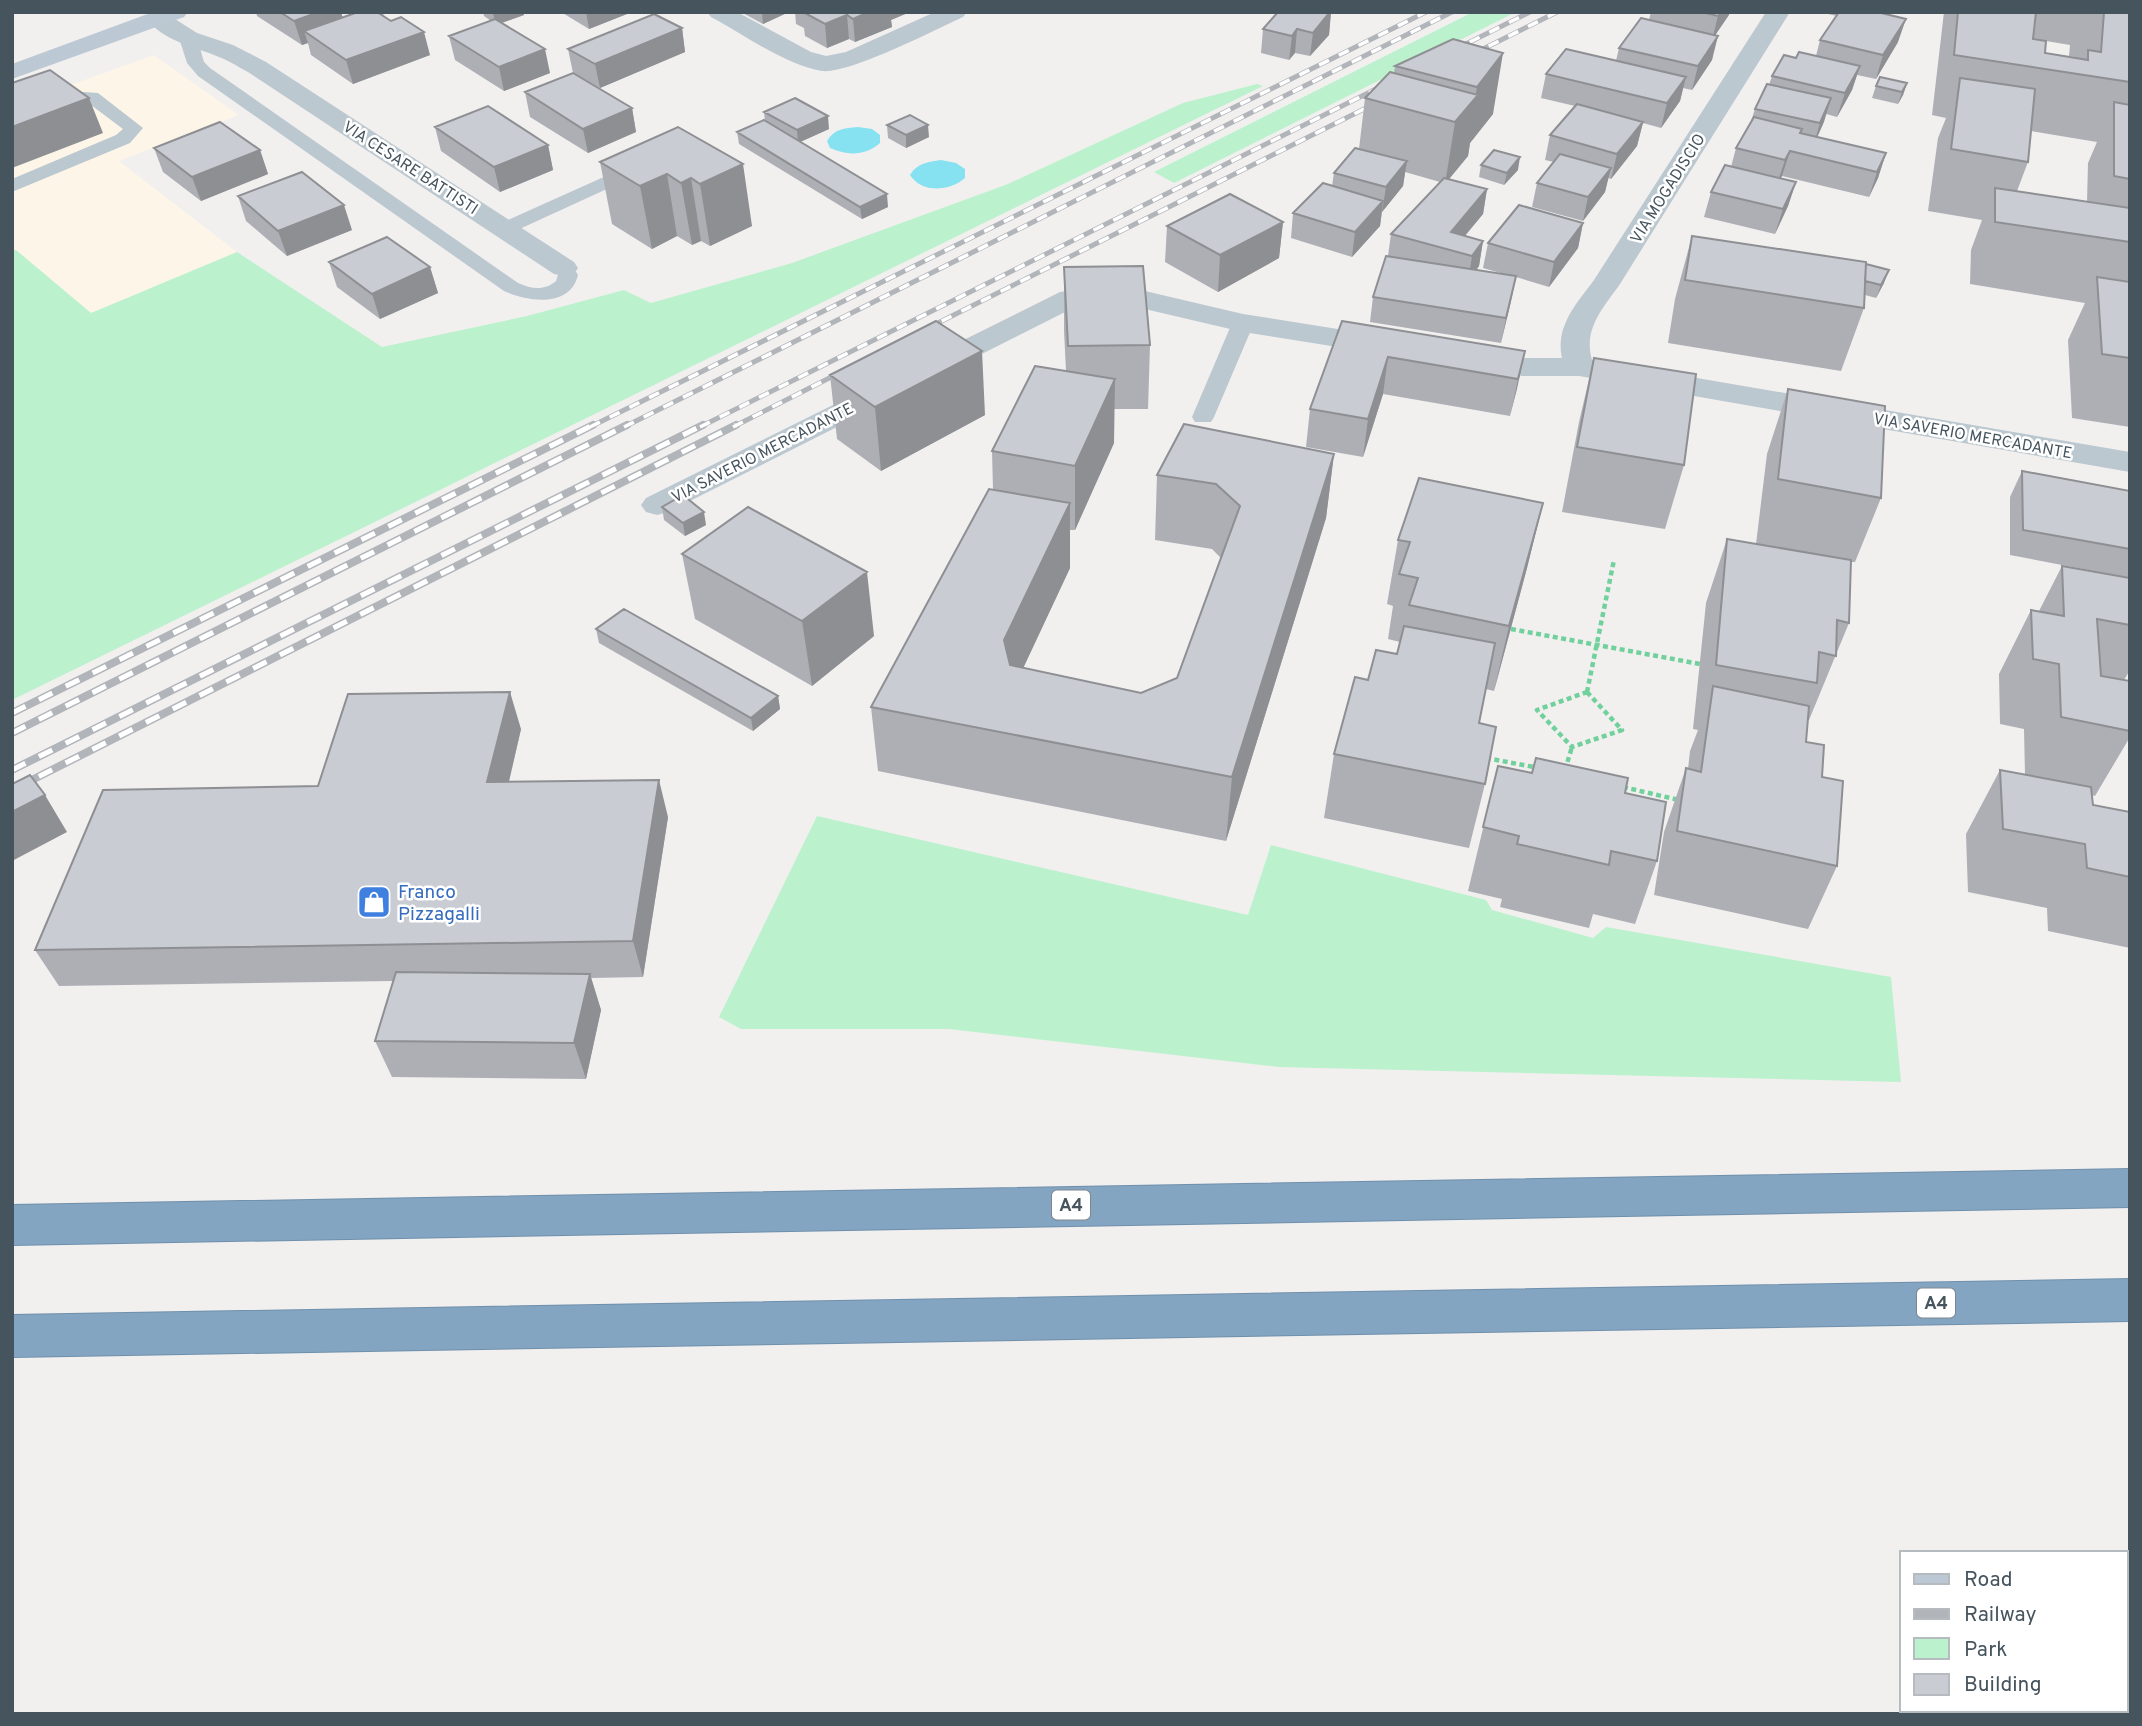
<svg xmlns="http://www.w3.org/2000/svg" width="2142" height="1726" font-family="Overpass,sans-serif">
  <rect width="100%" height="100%" fill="#f2efef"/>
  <!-- commercial -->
  <path fill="#fdf5e8" d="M154,55L239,115L119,161L237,252L91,314L16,250L12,251V106Z"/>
  <!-- green -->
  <path fill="#bbf2cd" d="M1473,12H1516L1174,183L1154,172Z
    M1257,84L1263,86L12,700V251L16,250L91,313L237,252L382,347L527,316L624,290L651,303L792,263L1008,184L1183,103Z
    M817,816L1248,915L1271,845L1486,900L1492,910L1593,938L1606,927L1891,977L1901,1082L1278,1067L949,1029H741L719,1017Z"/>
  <!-- water -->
  <path fill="#86e1f1" d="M858,127L872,129L880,135V143C865,156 848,156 830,148L827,141C834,129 844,128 858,127Z
    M941,160L956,163L965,169V178C950,191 922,194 910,175C917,163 928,162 941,160Z"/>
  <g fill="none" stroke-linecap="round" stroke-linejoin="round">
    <defs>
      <path id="motorway" d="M2130,1169V1207L12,1245V1205Z
        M2130,1279V1321L12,1357V1315Z"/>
    </defs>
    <!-- motorway casing -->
    <use href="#motorway" stroke="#6f90ac" stroke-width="2"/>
    <!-- path -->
    <path stroke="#71d19c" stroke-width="4.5" stroke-dasharray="5 3.5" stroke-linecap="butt" d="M1511,629L1700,664
      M1587,692L1622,730L1572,747L1537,710Z
      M1587,692L1614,560
      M1486,758L1539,768
      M1565,770L1572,747
      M1623,787L1679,800"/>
    <!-- service -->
    <path fill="#bcc8cf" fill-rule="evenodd" d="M188,33L197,38L204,62L210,68L518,283C532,289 544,291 556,281L558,275L554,268L557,264H571L578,275C570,308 528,302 504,291L198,76L187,63L179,38Z
      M69,91L98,93L143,128L130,143L12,192V179L116,135L123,129L87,102H71L12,122V111Z
      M637,162L647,168L644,172L513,232H499L496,228L499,224Z
      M1243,317L1250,319L1254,323L1214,417L1211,422H1195L1192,417L1232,323L1236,319Z"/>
    <!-- minor -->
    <path fill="#bcc8cf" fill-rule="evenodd" d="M157,12L167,14L197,33L233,45L266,62L574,262L578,268L574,274L564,276L554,274L248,72C237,66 226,59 214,55C192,46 162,40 147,19L151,14Z
      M707,12H737L811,52L826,56L846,52L935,12H967L963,17C934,30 850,74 822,71C787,66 743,34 711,17Z
      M1766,12H1790L1620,284C1603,308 1583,329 1592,360L2130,452V472L1579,376H1522L1458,365L1453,359L1458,353L1468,350L1522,358H1562C1555,327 1576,304 1594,280Z
      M1115,284L1243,314L1388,337L1398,340L1403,346L1398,352L1388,355L1243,332L1115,302L1077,306L668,512L657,515L646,512L641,505L646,498L1060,292Z"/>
    <!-- secondary -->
    <path fill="#bcc9d4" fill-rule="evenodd" d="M153,12H188L184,17L12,79V64Z"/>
    <!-- motorway -->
    <use href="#motorway" fill="#84a5c1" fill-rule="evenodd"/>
    <defs>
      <path id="rail-far1" d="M1450,52L1530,12
        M1469,56L1557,12
        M922,331L1382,100
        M590,427L1426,12
        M624,427L1452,12
        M700,427L1390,82
        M733,427L847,369"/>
      <path id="rail" d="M12,713L593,425
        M12,733L627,425
        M12,770L703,425
        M12,790L736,425"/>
    </defs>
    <!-- rail-far1 casing -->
    <use href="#rail-far1" stroke="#b1b5ba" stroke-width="5"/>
    <!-- rail casing -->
    <use href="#rail" stroke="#b1b5ba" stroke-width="8"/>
    <!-- rail-far1 -->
    <use href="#rail-far1" stroke="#fff" stroke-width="3.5" stroke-dasharray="11" stroke-linecap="butt"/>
    <!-- rail -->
    <use href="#rail" stroke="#fff" stroke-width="5" stroke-dasharray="15" stroke-linecap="butt"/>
  </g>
  <!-- wall -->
  <path fill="#adafb5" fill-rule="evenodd" d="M256,12H341L342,18L358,12H390L382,15L430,55L353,84L311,55L308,43L302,45L257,16Z
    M483,12H523L524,15L501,23L550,73L504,91L455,60L449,36L491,21L484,16Z
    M561,12H632L589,29Z
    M741,12H789L763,24Z
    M795,12H910L891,20L892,27L855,42L849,39L827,48L805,36L804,28L796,24Z
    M1331,12L1329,35L1310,56L1295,53L1289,60L1261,53L1263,29Z
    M1651,12H1729L1715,35L1712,60L1692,90L1683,88L1680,101L1661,128L1643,123L1637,146L1611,179L1608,178L1605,192L1583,221L1532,207L1537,183L1554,162L1545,160L1550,135L1575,106L1541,98L1546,74L1616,61L1619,48L1649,20Z
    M1819,12H1877L1898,42L1876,79L1857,75L1852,90L1837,117L1826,114L1817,137L1886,153L1878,178L1869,197L1782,176L1781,178L1796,182L1788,206L1775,234L1704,217L1711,192L1731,167L1736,148L1750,124L1755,109L1769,85L1772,76L1796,58L1816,56L1820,40L1837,16Z
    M1944,12H2130V427L2072,418L2068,340L2085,303L1970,284L1971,250L1982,220L1928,211L1938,138L1946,118L1932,115ZM2046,41L2070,45L2069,56L2080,58L2045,53ZM2031,131L2097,142L2088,163L2087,202L2017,191L2028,162Z
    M682,28L685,52L600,88L579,76L632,108L636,132L588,153L530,117L525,92L573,73L568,49Z
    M1453,39L1493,114L1470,143L1468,156L1449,179L1487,189L1483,214L1465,236L1483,241L1479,266L1476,270L1504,274L1483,268L1488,243L1583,223L1578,248L1549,287L1516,277L1501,343L1370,322L1373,297L1388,256L1391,234L1440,182L1405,172L1403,186L1382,212L1380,226L1352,257L1291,238L1293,213L1332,186L1334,173L1359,149L1365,98L1394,73L1395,66Z
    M1907,83L1903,95L1898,104L1872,98L1876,86Z
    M764,112L829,129L800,142L888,207L862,219L739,144L737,132L765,121Z
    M887,125L929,137L906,148L888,138Z
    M435,127L548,145L553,170L500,192L441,151Z
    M678,127L752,226L710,246L701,241L692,245L677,236L652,249L612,224L600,162Z
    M154,148L260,150L268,174L201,201L163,172Z
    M1481,165L1518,170L1504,185L1479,177Z
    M238,196L352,230L287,256L246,221Z
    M1283,222L1279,258L1218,292L1165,262L1167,226Z
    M1692,236L1866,264L1884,283L1876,298L1865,295L1864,308L1841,371L1668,343L1675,299Z
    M329,262L430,267L438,293L380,319L337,287Z
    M1064,267L1150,345L1148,409H1114V443L1075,530H1070V568L1023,668L1141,693L1177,678L1221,558L1212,549L1155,540L1157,475L1334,454L1326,518L1226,841L878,771L871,707L993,490L992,451L1066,371L1064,331Z
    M1342,321L1525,351L1510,416L1383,394L1363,457L1306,447L1310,409Z
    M1594,358L1684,465L1665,529L1562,512L1579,422Z
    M830,375L985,415L881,471L837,439Z
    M1788,389L1881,498L1855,562H1851L1849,623L1809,720H1808L1806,742L1822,777L1837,866L1808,929L1654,895L1664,832L1686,768L1688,769L1690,751L1698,730L1693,729L1706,603L1727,539L1756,544L1767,454Z
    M2022,471L2130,491V578L2010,555V497Z
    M1543,503L1527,568L1494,691L1486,689L1479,723L1485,784L1469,848L1324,818L1334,754L1368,680L1397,654L1400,642L1388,639L1393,606L1387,604L1398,540Z
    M662,507L706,525L685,536L664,520Z
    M682,554L874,636L812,686L695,619Z
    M2062,566L2130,578V670L2124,680L2130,681V737L2095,796L2092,795L2093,805L2130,812V948L2048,931L2047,908L1968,892L1966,834L2000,770L2025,775L2024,729L2000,724L1999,674L2031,610L2039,611Z
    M596,629L778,696L780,709L753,731L599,643Z
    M521,729L509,782L668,817L643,977L591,978L601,1010L586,1079L392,1077L375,1041L393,981L59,986L35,950L318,786Z
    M1536,758L1625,793L1657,861L1635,924L1593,914L1589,928L1500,907L1502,899L1468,891L1498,766L1532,773Z"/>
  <!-- shaded-wall -->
  <path fill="#8d8f93" d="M319,12H341L346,29L304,31L308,43L302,45L294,21Z
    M494,12H523L524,15L496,25L493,13Z
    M586,12H632L589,29Z
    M762,12H789L763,24Z
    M869,12H910L891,20L892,27L855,42L853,19Z
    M1331,12L1329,35L1310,56L1313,33Z
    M1721,12H1729V15L1712,40L1718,16Z
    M847,15L849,39L827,48L825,24Z
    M1906,19L1898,42L1876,79L1883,55Z
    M682,28L685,52L600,88L595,64Z
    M1297,29L1295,53L1289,60L1292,36Z
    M424,32L430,55L353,84L346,60Z
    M1718,36L1712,60L1692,90L1698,66Z
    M545,49L550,73L504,91L499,67Z
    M1503,53L1493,114L1470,143L1468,156L1445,184L1455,122L1475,99L1477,87Z
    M1860,66L1852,90L1837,117L1845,93Z
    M1686,77L1680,101L1661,128L1667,103Z
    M1907,83L1903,95L1898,104L1902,92Z
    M89,98L103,133L12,168V127Z
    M1831,98L1824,122L1813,147L1820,123Z
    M632,108L636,132L588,153L583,129Z
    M828,116L829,129L798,143L797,130Z
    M1643,122L1637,146L1611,179L1617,154Z
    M928,125L929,137L906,148V135Z
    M548,145L553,170L500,192L494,167Z
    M260,150L268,174L201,201L192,177Z
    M1790,151L1782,176L1777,184L1785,160Z
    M1886,153L1878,178L1869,197L1877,172Z
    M1520,157L1518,170L1504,185L1507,173Z
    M1407,161L1403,186L1382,212L1386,187Z
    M743,164L752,226L710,246L700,184Z
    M1611,168L1605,192L1583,221L1588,197Z
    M667,174L677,236L652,249L640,186Z
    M691,178L701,241L692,245L681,183Z
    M1796,182L1788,206L1775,234L1783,209Z
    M1487,189L1483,214L1452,251L1451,232Z
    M887,194L888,207L862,219L860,207Z
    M1383,201L1380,226L1352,257L1355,232Z
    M344,205L352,230L287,256L278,231Z
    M1283,222L1279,258L1218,292L1220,255Z
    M1583,223L1578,248L1549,287L1554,262Z
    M1483,241L1479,266L1468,282L1472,256Z
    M430,267L438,293L380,319L372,294Z
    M1889,270L1884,283L1876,298L1881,285Z
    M1516,276L1511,301L1501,343L1506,318Z
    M982,351L985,415L881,471L875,407Z
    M1525,351L1517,389L1510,416L1518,379Z
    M1388,357L1383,394L1363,457L1368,419Z
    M1115,379L1114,443L1075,530V466Z
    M1334,454L1326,518L1226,841L1232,777Z
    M1070,503V568L1006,705L1004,640Z
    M1543,503L1527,568L1494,691L1509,626Z
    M704,512L706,525L685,536L683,523Z
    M867,572L874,636L812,686L802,621Z
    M510,692L521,729L500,819L487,782Z
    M778,696L780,709L753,731L751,718Z
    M659,780L668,817L643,977L633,941Z
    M45,795L67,832L12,861V812Z
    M590,974L601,1010L586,1079L574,1043Z"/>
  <!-- building -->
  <path fill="#c9ccd2" stroke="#8d8f93" stroke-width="2" d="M280,12H319L294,21Z
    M358,12H377L391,21L401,17L424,32L346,60L304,31Z
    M803,12H869L853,19L847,15L825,24Z
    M1278,12H1330L1313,33L1297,29L1292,36L1263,29Z
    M1701,12H1721L1718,16Z
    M1839,12H1877L1906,19L1883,55L1820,40Z
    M1958,12H2036L2033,39L2046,41L2045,53L2088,60V50L2101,52L2104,12H2130V82L1954,55Z
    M654,14L682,28L595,64L568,49Z
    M1641,18L1718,36L1698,66L1619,48Z
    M495,19L545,49L499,67L449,36Z
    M1453,39L1503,53L1477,87L1395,66Z
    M1566,49L1686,77L1667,103L1546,74Z
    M1799,52L1860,66L1845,93L1772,76L1784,55L1796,58Z
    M50,70L89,98L12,127V83Z
    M1390,72L1478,95L1455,122L1365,98Z
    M573,73L632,108L583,129L525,92Z
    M1880,77L1907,83L1902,92L1876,86Z
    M1960,78L2035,89L2028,162L1951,149Z
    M1767,84L1831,98L1820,123L1755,109Z
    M795,98L828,116L797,130L764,112Z
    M2114,102L2130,105V179L2114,176Z
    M1577,104L1643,122L1617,154L1550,135Z
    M488,106L548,145L494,167L435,127Z
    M910,115L928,125L906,135L887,125Z
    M1754,117L1802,129L1800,133L1886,153L1877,172L1790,151L1785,160L1736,148Z
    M764,120L887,194L860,207L737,132Z
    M220,122L260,150L192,177L154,148Z
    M678,127L743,164L700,184L691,178L681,183L667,174L640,186L600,162Z
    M1355,148L1407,161L1386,187L1334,173Z
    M1494,150L1520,157L1507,173L1481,165Z
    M1560,154L1611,168L1588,197L1537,183Z
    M1725,165L1796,182L1783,209L1711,192Z
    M302,172L344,205L278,231L238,196Z
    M1444,178L1487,189L1451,232L1483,241L1472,256L1391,234Z
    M1323,183L1383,201L1355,232L1293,213Z
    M1995,188L2130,208V242L1995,222Z
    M1230,194L1283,222L1220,255L1167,226Z
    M1519,205L1583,223L1554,262L1488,243Z
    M1692,236L1866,262L1864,308L1685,280Z
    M387,237L430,267L372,294L329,262Z
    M1386,256L1516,276L1506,318L1373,297Z
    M1866,264L1889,270L1881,285L1865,281Z
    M1143,266L1150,345L1068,346L1064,267Z
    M2097,277L2130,282V358L2102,354Z
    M936,321L982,351L875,407L830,375Z
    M1342,321L1525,351L1518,379L1388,357L1368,419L1310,409Z
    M1594,358L1696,374L1684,465L1577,447Z
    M1035,366L1115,379L1075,466L992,451Z
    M1788,389L1885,406L1881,498L1778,479Z
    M1184,424L1334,454L1232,777L871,707L989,489L1070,503L1004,640L1010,665L1141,693L1177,678L1240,506L1216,484L1157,475Z
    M2022,471L2130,491V549L2023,530Z
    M1419,478L1543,503L1509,626L1409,605L1418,578L1399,574L1410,542L1398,540Z
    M683,495L704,512L683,523L662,507Z
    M748,507L867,572L802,621L682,554Z
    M1727,539L1851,560L1849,623L1837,620L1836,656L1819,652L1817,683L1716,665Z
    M2062,566L2130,578V625L2097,619L2101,676L2130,681V731L2061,717L2059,664L2033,659L2031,610L2064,616Z
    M624,609L778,696L751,718L596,629Z
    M1404,626L1495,643L1479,723L1496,727L1485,784L1334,754L1355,677L1368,680L1376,650L1397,654Z
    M1713,686L1809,706L1806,742L1824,745L1822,777L1843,781L1837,866L1677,831L1686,768L1701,772Z
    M510,692L487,782L659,780L633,941L35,950L103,790L318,786L348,694Z
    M1536,758L1628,778L1625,793L1666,802L1657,861L1611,851L1609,865L1517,844L1519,836L1483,827L1498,766L1532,773Z
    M2000,770L2091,787L2093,805L2130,812V877L2087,868L2085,844L2003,829Z
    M30,775L45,795L12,812V784Z
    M396,972L590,974L574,1043L375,1041Z"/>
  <!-- icons -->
  <defs>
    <symbol id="shop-square" viewBox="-11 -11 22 22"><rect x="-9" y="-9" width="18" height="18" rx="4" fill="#3f7fe0" stroke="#fff"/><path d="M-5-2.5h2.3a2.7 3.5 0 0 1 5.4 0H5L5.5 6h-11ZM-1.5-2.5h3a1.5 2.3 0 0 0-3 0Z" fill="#fff"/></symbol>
  </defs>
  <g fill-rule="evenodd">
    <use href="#shop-square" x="355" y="883" width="38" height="38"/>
  </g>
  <g text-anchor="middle" stroke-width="5" stroke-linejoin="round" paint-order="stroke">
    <!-- far-street labels -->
    <g font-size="16" fill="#46545e" stroke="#fff">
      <text transform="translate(411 167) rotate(33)" y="6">VIA CESARE BATTISTI</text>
      <text transform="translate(1667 188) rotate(-58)" y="6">VIA MOGADISCIO</text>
      <text transform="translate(1973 435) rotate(10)" y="6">VIA SAVERIO MERCADANTE</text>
      <text transform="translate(762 452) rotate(-27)" y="6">VIA SAVERIO MERCADANTE</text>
    </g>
    <!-- shield labels -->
    <g fill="#fff" stroke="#7e878e" stroke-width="2">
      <rect x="1052" y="1190.5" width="38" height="29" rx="5"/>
      <rect x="1917" y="1288.5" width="38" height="29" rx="5"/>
    </g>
    <g font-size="18" font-weight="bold" fill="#46545e">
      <text x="1071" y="1211">A4</text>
      <text x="1936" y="1309">A4</text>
    </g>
    <!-- shop labels -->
    <g font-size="19" fill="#366cbe" stroke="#fff" text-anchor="start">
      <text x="398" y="898">Franco<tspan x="398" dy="22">Pizzagalli</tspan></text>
    </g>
  </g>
  <!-- border -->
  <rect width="2142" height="1726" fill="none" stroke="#46545e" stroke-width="28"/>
  <!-- legend -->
  <rect x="1900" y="1551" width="228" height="161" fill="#ffffff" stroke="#b5bbbf" stroke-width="2"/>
  <rect x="1914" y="1574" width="35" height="10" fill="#bcc9d4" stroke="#b5bbbf" stroke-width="2"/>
  <text x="1964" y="1586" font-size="21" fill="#46545e">Road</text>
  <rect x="1914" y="1609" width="35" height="10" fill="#b1b5ba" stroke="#b5bbbf" stroke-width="2"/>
  <text x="1964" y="1621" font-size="21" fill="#46545e">Railway</text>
  <rect x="1914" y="1638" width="35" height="21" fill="#bbf2cd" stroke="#b5bbbf" stroke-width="2"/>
  <text x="1964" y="1656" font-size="21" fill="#46545e">Park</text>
  <rect x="1914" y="1674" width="35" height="21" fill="#c9ccd2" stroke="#b5bbbf" stroke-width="2"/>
  <text x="1964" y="1691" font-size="21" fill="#46545e">Building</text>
</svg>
